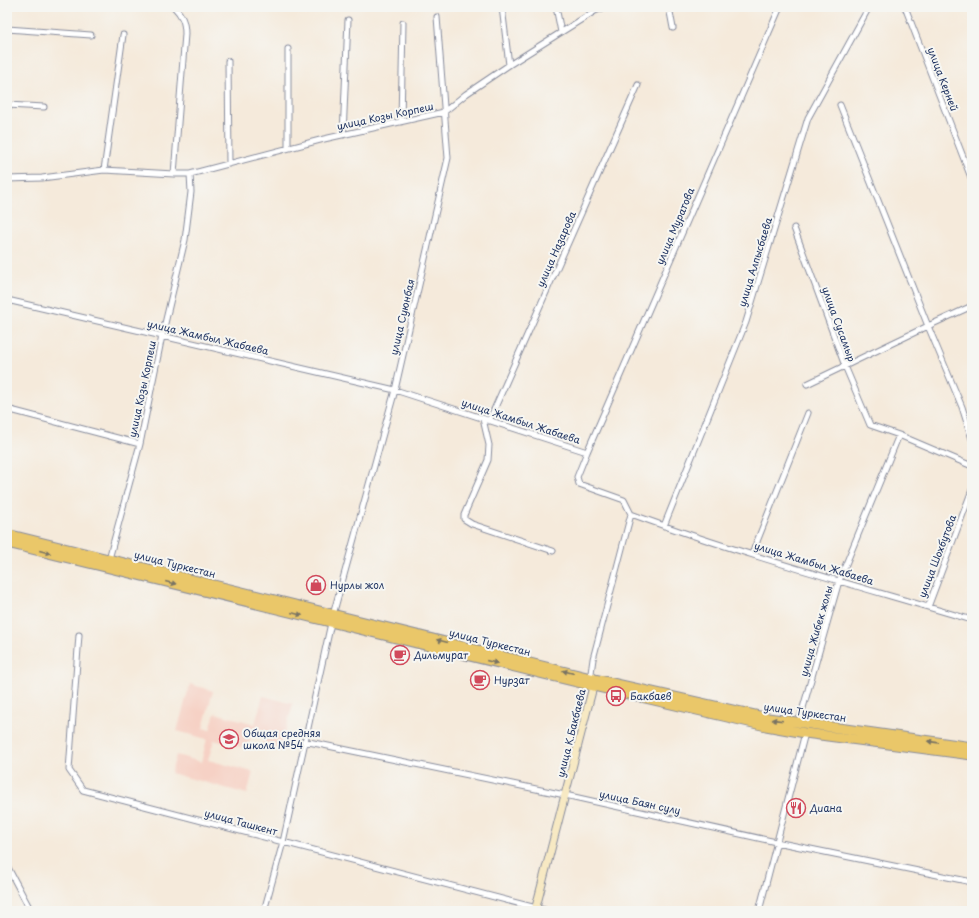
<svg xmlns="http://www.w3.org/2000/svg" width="979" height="918" font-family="'Playpen Sans',sans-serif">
  <rect width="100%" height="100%" fill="#f6f6f2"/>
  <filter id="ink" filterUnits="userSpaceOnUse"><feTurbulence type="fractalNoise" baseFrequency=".025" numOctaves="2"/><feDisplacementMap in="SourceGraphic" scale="8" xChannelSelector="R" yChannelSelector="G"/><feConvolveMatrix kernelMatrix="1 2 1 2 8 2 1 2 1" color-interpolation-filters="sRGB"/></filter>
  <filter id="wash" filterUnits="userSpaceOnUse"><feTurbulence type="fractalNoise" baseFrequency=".012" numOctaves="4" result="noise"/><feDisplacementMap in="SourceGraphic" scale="16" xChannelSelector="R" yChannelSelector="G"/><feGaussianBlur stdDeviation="0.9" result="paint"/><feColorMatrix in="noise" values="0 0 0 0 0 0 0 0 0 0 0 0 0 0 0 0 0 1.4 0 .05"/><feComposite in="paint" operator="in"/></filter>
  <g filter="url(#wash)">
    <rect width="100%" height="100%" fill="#f5eadb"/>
    <!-- built -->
    <path fill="#f6d1c5" d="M190,684L213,691L203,728L210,730L215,713L255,724L263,696L293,704L280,750L262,745L266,734L253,730L247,749L214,740L208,760L253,772L247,794L171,773L176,755L201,762L207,739L177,731Z"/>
  </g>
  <g filter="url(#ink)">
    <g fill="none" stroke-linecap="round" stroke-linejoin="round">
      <defs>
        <path id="street" d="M502,7L509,65
          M556,7L561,32
          M669,7L673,28
          M905,7L972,180
          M7,29L91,35
          M228,61L229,164
          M7,105L44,107
          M840,105L928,326L972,306
          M401,122L403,23
          M343,135L348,20
          M288,148V49
          M104,170L123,35
          M174,174L185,34C185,22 182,15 174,7
          M7,179L42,178L104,170L174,174H190L324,139L444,112L466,94L509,65L595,11L605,7
          M794,228L845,366L870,425L899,435L972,466
          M7,300L395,390L587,452L577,477L579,484L624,500L631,514C743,555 858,586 972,620
          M807,384L928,326L962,407L972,439
          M7,409L140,444
          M483,419L489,445L488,460L464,515V519L472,524L553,551
          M489,421L638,85
          M587,452L780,7
          M664,526L746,322L808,118L869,7
          M752,554L808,413
          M109,559L140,444L162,336L185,240L191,192L190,174
          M928,607L972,490
          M333,615L395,390L448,158L437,17
          M79,635L69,770L83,790L548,911
          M595,679L591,673L593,659L631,514
          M799,722L839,581L899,435
          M304,741L565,795L776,842L972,882
          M7,866L31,911
          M264,911L283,842L331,623
          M759,911L805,733"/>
        <path id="secondary" d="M535,911L594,683"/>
        <path id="highway" d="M7,534L595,679L768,718L972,747
          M7,543L593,686L766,726L805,733L972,755"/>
      </defs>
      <!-- street casing -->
      <use href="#street" stroke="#888c9c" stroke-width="7"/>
      <!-- secondary casing -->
      <use href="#secondary" stroke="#888c9c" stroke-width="9"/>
      <!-- highway casing -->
      <use href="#highway" stroke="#888c9c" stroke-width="11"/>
      <!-- street -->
      <use href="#street" stroke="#fff" stroke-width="5"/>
      <!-- secondary -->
      <use href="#secondary" stroke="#f7e9c3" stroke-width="7"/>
      <!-- highway -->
      <use href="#highway" stroke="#eac769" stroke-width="9"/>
    </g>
    <!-- one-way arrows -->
    <defs><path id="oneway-solid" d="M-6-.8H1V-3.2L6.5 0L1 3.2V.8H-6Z"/></defs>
    <g fill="#787363">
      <use href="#oneway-solid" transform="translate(45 552) rotate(14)"/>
      <use href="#oneway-solid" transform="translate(171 583) rotate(14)"/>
      <use href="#oneway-solid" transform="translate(297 614) rotate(14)"/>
      <use href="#oneway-solid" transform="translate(442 641) rotate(-166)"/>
      <use href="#oneway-solid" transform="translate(492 662) rotate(14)"/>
      <use href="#oneway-solid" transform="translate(568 672) rotate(-166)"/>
      <use href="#oneway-solid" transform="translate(777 720) rotate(-173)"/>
      <use href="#oneway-solid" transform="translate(933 742) rotate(-172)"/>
    </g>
  </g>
  <!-- icons -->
  <defs>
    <symbol id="shop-ring" viewBox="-11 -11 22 22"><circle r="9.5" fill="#f6f6f2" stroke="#d1495b" stroke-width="1.5"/><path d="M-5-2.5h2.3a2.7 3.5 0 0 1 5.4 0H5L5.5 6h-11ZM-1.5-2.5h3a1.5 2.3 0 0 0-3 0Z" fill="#d1495b"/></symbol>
    <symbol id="cafe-ring" viewBox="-11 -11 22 22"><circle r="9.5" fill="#f6f6f2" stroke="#d1495b" stroke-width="1.5"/><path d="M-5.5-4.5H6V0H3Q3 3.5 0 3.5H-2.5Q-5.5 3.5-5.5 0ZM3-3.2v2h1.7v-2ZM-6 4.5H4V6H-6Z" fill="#d1495b"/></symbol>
    <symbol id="bus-ring" viewBox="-11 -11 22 22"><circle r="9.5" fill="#f6f6f2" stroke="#d1495b" stroke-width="1.5"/><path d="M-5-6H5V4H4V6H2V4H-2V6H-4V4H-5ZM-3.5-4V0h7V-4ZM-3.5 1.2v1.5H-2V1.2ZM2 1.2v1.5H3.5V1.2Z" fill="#d1495b"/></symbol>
    <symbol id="school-ring" viewBox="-11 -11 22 22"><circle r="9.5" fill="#f6f6f2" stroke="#d1495b" stroke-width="1.5"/><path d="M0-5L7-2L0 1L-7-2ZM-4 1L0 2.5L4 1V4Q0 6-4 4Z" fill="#d1495b"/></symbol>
    <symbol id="restaurant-ring" viewBox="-11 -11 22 22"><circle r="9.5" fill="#f6f6f2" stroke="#d1495b" stroke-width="1.5"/><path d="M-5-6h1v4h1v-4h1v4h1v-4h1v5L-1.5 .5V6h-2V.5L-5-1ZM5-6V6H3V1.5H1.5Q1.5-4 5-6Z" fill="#d1495b"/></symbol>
  </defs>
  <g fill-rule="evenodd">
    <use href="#shop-ring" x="305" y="574" width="22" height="22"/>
    <use href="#cafe-ring" x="389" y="644" width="22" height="22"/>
    <use href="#cafe-ring" x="469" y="669" width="22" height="22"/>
    <use href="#bus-ring" x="605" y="685" width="22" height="22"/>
    <use href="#school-ring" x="218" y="728" width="22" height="22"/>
    <use href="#restaurant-ring" x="785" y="797" width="22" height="22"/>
  </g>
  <g text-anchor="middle" stroke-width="4" stroke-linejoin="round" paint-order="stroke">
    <!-- street labels -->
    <g font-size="10" fill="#1b2f5e" stroke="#f6f6f2">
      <text transform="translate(943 79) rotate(69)" y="4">улица Керней</text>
      <text transform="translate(385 116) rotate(-12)" y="4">улица Козы Корпеш</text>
      <text transform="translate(675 226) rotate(-67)" y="4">улица Муратова</text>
      <text transform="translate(556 249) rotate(-66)" y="4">улица Назарова</text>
      <text transform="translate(755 262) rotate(-73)" y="4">улица Алпысбаева</text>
      <text transform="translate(402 317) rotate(-77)" y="4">улица Суюнбая</text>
      <text transform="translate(839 324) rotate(70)" y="4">улица Сусамыр</text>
      <text transform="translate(208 337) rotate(13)" y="4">улица Жамбыл Жабаева</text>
      <text transform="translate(142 389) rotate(-78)" y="4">улица Козы Корпеш</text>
      <text transform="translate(521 421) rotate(18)" y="4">улица Жамбыл Жабаева</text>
      <text transform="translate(937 556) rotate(-69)" y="4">улица Шохбутова</text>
      <text transform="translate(814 563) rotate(17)" y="4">улица Жамбыл Жабаева</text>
      <text transform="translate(175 564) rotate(14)" y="4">улица Туркестан</text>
      <text transform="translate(816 631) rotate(-74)" y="4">улица Жибек жолы</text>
      <text transform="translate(490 642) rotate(14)" y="4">улица Туркестан</text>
      <text transform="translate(805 712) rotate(8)" y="4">улица Туркестан</text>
      <text transform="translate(571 733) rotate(-76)" y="4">улица К.Бакбаева</text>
      <text transform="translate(640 802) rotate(12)" y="4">улица Баян сулу</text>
      <text transform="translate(241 822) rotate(15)" y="4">улица Ташкент</text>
    </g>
    <!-- poi labels -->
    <g font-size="10" fill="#1b2f5e" stroke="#f6f6f2" text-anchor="start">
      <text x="330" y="589">Нурлы жол</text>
      <text x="414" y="659">Дильмурат</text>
      <text x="494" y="684">Нурзат</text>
      <text x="630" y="700">Бакбаев</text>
      <text x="243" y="737">Общая средняя<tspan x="243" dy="12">школа №54</tspan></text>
      <text x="810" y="812">Диана</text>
    </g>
  </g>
  <!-- margin -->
  <rect width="979" height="918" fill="none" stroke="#f6f6f2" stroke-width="24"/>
</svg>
